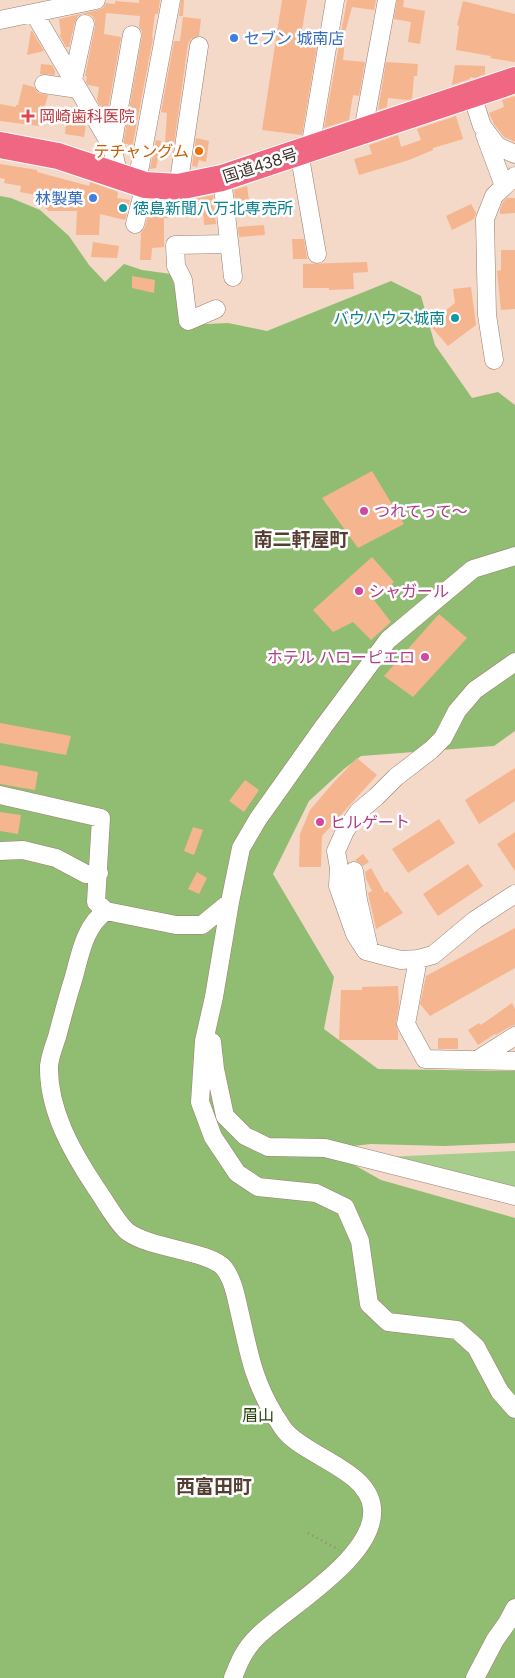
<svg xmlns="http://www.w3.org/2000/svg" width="515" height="1678" font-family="Poppins,'Noto Sans JP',sans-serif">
  <rect width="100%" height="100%" fill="#f4d8c8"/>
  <!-- green -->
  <path fill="#a6cd8b" d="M515,1151V1191L386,1157Z"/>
  <!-- forest -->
  <path fill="#91bd72" d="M0,196L11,198L40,210L69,236L89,265L105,282L124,264L142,270L171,274L185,325L228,323L267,331L391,281L421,296L435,345L472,398L498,392L515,405V731L494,746L361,756L344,769L309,801L273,874L334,977L324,1029L378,1069L515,1071V1143L444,1146L371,1144L326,1149L381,1180L515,1218V1678H0Z"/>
  <!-- building -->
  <path fill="#f5b58f" d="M139,0H160L158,14H155L152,37L153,38L132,148H128V144H123L142,37V31L139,27L140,16L106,13L104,34L121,37L108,109L101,108L97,100L99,87L88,85L86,82L87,76H85L95,26V20L92,16L88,14H82L77,17L75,22L69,47H66L59,34L61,35L59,19L98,10L103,8L106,3L115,4V1L139,3Z
    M181,0H184L183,16H179Z
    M282,0H307L302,30L319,34L302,135L262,130Z
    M347,0H376L374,10L352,7L346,29L343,60L365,62L359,96L353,95L349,120L324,128Z
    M397,0H404L403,7L425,11L420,44L408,42L411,22L394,19Z
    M463,1L515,14V62L490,58L491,56L456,50L459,26L457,25Z
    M183,17L201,19L199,36L191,39L188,44L174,144L165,143L167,113L161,112L174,41H180Z
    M31,31H32L44,51L27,55Z
    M386,62L418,64L417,76H414L412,99L408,100L388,98L387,107L378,110Z
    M41,64L52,65L55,71V75L40,74Z
    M455,65L485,66V74L475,78L470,77V79L452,85Z
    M23,84L34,87L38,93L48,95L39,126L0,121V104L16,107V105H18Z
    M515,96V142L504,137L494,124L489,113L504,107L502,100Z
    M67,115L83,118L86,124L84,137L65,134Z
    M456,116L463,139L433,148V150L409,160L359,175L354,159L372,154L369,145L398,135L401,147L421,140L417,129Z
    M196,138L209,141L206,162L199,160L197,167L192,166Z
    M156,140L161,141L156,168L150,169Z
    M0,164L37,170V172L89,186L90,182L118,192L117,198L130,200L125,220L100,214L99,235H76L77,211H49L35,200L36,195L20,192L21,186L4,183L5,179L0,178Z
    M247,186L249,200L235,202L234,190Z
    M213,195L216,224L204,225L203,208L196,209V208H169L170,218H164V247L152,248L151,260H140L141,233L145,227L151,205H155V201L181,202Z
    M507,198H515V213L500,214V210L503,202Z
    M471,204L476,213L474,219L452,230L446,216Z
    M264,225L265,235L239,237L238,227Z
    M292,239H304L307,259H293Z
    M93,242L119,246L117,258L91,257Z
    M501,250H515V309L501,310L497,271L501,270Z
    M367,262L368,272L353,273L354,289L329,290V288H303V264Z
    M132,276L155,280L154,293L132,288Z
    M471,287L476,325L448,346L429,324L455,303L453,289Z
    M372,471L404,524L358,548L322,498Z
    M372,557L394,582L374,600L391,622L371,640L353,622L333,632L313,610Z
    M439,614L467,638L413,697L384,676Z
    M0,723L71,736L66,755L0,743Z
    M357,758L377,775L322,836L321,867H299L300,834L310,810L334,782Z
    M0,765L38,772L35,790L0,784Z
    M515,768V801L479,824L465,800Z
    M245,780L259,790L244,812L229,801Z
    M0,812L21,815L18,834L0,831Z
    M439,819L455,843L408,873L392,849Z
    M193,827L203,830L194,855L184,851Z
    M515,832V871L497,844Z
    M363,854L369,862L363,866L355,860Z
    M468,864L483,886L438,916L423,894Z
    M371,868L385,893L387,891L403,913L376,929L368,893L372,891L366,879L365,872Z
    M197,872L207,878L199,894L188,889Z
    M515,928V968L430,1016L420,1004L426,976Z
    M398,986L399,1005L396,1023L398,1032V1040H339L341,990H362V987Z
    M512,1003L515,1009V1025L509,1027L496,1035L495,1034L478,1045L468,1030L479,1023L481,1025Z
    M438,1038H458V1049H438Z"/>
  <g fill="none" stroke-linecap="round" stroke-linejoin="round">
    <defs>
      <path id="minor" d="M34,13L112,147L119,176
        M0,20L96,0
        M73,80L85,24
        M44,84L78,89
        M472,95L482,126L497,146L515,154
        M363,131L387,0
        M485,135L504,186
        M112,147L132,35
        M310,149L335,0
        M299,152L317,254
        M222,178L233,277
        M137,182L171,0
        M178,187L199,46
        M135,224L145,185
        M216,309L188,321L183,280L176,266L175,245L229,244
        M494,360L487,315L485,219L494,196L515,176
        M515,556L473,569L388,640L324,726L258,819L241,848L230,902L214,997L204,1041L200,1102L213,1137L237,1173L258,1187L316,1193L345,1207L360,1241L369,1304L388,1322L457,1330L476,1347L500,1392L515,1409
        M515,662L475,690L457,711L443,738L431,750L396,777L376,797L358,812L345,831L336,851L339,868L338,886L355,934L366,951L385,956L401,960L418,959L433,955L475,920L515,894
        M0,795L101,818L96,902L106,911L176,925H202L230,902
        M0,851L23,850L56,858L86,874L99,873
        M354,871L358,900L368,944
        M106,911C84,926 80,956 73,980C67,999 62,1018 57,1037C54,1046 50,1056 49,1066C48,1110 72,1152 96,1188C104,1199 118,1225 128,1232C151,1249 210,1251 224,1268C234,1281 236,1298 240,1314C249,1353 253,1380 275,1416C279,1421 282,1428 286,1432C308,1457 369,1471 372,1508C377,1556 289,1606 258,1636C245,1648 239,1662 233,1678
        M418,959L406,1024L425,1059L515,1061
        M212,1042L215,1069L225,1116L245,1136L268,1147L325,1148L515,1196
        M477,1060L515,1036
        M475,1678L495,1640L507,1623L515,1608"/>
      <path id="highway" d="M0,145L58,156L145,185L178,187L222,178L515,80"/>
    </defs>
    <!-- minor casing -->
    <use href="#minor" stroke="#987f70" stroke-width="19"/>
    <!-- highway casing -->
    <use href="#highway" stroke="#fff" stroke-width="28"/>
    <!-- path -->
    <path stroke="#958277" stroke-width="2.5" stroke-dasharray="1 4" stroke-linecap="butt" d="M308,1533L339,1550"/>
    <!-- minor -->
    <use href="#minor" stroke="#fff" stroke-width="18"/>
    <!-- highway -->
    <use href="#highway" stroke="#ef6782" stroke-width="26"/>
  </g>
  <!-- markers -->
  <g fill="#3f7fe0" stroke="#fff" stroke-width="2">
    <circle cx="234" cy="38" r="5"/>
    <circle cx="93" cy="198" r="5"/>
  </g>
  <path fill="#e0444e" stroke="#fff" stroke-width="2" d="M25.5 108.5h5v5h5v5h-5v5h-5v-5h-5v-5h5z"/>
  <circle fill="#e8710a" stroke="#fff" stroke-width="2" cx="199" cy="151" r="5"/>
  <g fill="#0f9aa8" stroke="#fff" stroke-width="2">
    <circle cx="123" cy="208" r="5"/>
    <circle cx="455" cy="318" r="5"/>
  </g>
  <g fill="#d1479c" stroke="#fff" stroke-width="2">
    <circle cx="364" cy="511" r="5"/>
    <circle cx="359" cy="591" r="5"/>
    <circle cx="425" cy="657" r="5"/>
    <circle cx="320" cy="822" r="5"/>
  </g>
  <g text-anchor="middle" stroke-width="5" stroke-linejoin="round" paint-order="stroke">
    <!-- shop labels -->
    <g font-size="16" fill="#366cbe" stroke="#fff" text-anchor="start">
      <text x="244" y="44">セブン 城南店</text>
      <text x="83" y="204" text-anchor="end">林製菓</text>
    </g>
    <!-- health labels -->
    <g font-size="16" fill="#be3a42" stroke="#fff" text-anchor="start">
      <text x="39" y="122">岡崎歯科医院</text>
    </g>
    <!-- food labels -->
    <g font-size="16" fill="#c56008" stroke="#fff" text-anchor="end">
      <text x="189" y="157">テチャングム</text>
    </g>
    <!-- street labels -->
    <g font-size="16" fill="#3c312b" stroke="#fff">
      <text transform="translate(260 165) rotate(-18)" y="6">国道438号</text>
    </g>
    <!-- culture labels -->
    <g font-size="16" fill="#0d838f" stroke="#fff" text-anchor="start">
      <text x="133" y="214">徳島新聞八万北専売所</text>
      <text x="445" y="324" text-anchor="end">バウハウス城南</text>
    </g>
    <!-- hotel labels -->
    <g font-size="16" fill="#b23c85" stroke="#fff" text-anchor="start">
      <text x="374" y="517">つれてって～</text>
      <text x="369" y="597">シャガール</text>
      <text x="415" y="663" text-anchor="end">ホテル ハローピエロ</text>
      <text x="330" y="828">ヒルゲート</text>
    </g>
    <!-- park labels -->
    <g font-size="16" fill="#26410c" stroke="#fff">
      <text x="258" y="1421">眉山</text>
    </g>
    <!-- quarter labels -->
    <g font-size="19" font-weight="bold" fill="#543e31" stroke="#fff">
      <text x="301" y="546">南二軒屋町</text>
      <text x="214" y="1493">西富田町</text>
    </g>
  </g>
</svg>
